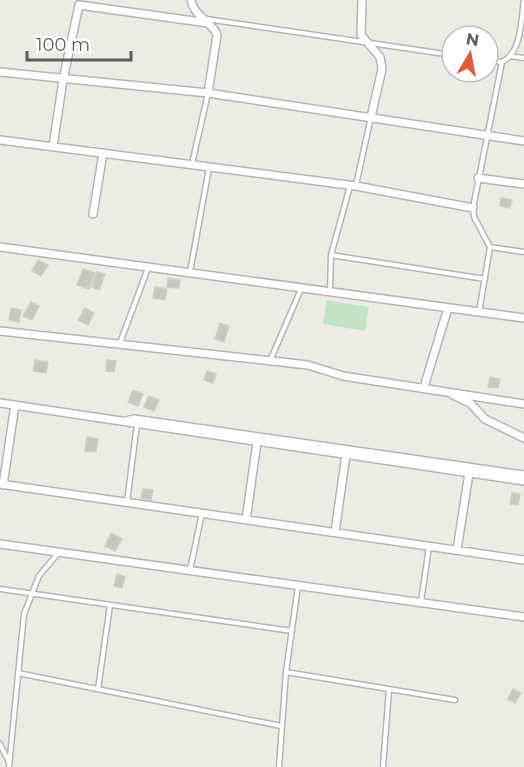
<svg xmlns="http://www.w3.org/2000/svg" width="524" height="767" font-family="Montserrat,sans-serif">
  <rect width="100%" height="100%" fill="#edece4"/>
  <!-- green -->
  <path fill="#c2e3c6" d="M327,300L369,307L365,331L323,324Z"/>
  <!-- building -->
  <path fill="#c9c6c0" stroke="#d1cfc2" stroke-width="1.5" d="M501,198L512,200L510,208L500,206Z
    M38,260L48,265L41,276L32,271Z
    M83,269L95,273L89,289L77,285Z
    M97,272L105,274L99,290L92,287Z
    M168,278L180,280L179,288L167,287Z
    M155,287L167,289L165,300L153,298Z
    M31,302L39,306L32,320L23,316Z
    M11,308L21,310L19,322L9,320Z
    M85,308L94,313L88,325L78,320Z
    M220,323L229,326L224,342L215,339Z
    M35,360L48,362L46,373L33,371Z
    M107,360L116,361L114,372L106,371Z
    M207,371L216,374L213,383L204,380Z
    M490,377L500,379L498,388L488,387Z
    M133,390L143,394L138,406L128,402Z
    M149,396L159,400L154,411L144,407Z
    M87,437L98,439L96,452L85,451Z
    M143,489L153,490L151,500L141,498Z
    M512,493L520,494L518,505L510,504Z
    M111,533L122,539L115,551L105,546Z
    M117,574L125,577L122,588L114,586Z
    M513,689L521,693L515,703L508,699Z"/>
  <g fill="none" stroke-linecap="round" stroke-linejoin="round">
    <defs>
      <path id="service" d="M206,19L452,55
        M510,56L524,58
        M488,60L502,62
        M192,164L208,93
        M356,185L371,117
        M490,247L524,252
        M331,255L485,279
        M190,272L209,168
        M330,292L331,255L350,186
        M479,312L490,247L474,217L473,208L502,62C522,52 521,20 524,0
        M120,343L148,268
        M270,361L301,289
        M127,502L137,424
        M190,570L202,513
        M0,589L292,631
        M421,602L429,547
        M286,672L455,700
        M18,673L281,726
        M98,689L110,605
        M0,744L9,762
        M9,767L24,614L39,576L59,552
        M279,767L286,672L298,586
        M383,767L389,689"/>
      <path id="minor" d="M191,0C194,17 211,20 217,35L208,93
        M362,0L361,35L380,57L382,69L371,117
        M0,72L208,93L524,141
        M0,140L356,186L473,208
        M53,146L63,80L79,5L208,23
        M478,178L524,184
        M93,214L103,153
        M0,247L524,318
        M0,331L308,365L343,376L524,404
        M424,387L448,308
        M453,395L470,403L485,419L524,438
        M0,403L524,481
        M126,421L134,419L524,475
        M0,484L524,560
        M3,485L15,405
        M246,520L257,442
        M335,532L346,455
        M0,544L524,617
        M457,550L469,473"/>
    </defs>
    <!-- service casing -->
    <use href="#service" stroke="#b4b5ba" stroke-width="7"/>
    <!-- minor casing -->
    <use href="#minor" stroke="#b4b5ba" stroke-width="10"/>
    <!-- service -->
    <use href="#service" stroke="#fff" stroke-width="4"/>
    <!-- minor -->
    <use href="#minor" stroke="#fff" stroke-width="7"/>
  </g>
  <!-- north arrow -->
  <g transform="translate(470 54) rotate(10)"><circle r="28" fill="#ffffff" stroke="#bebfc1" stroke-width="1.5"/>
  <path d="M0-4.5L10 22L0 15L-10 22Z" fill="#dd5c3a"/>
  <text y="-9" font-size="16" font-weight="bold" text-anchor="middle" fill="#5c5e63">N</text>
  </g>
  <!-- scale -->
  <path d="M27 51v9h104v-9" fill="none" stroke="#5c5e63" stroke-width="3"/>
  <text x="36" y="51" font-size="18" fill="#5c5e63" stroke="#ffffff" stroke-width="4.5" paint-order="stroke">100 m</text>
</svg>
